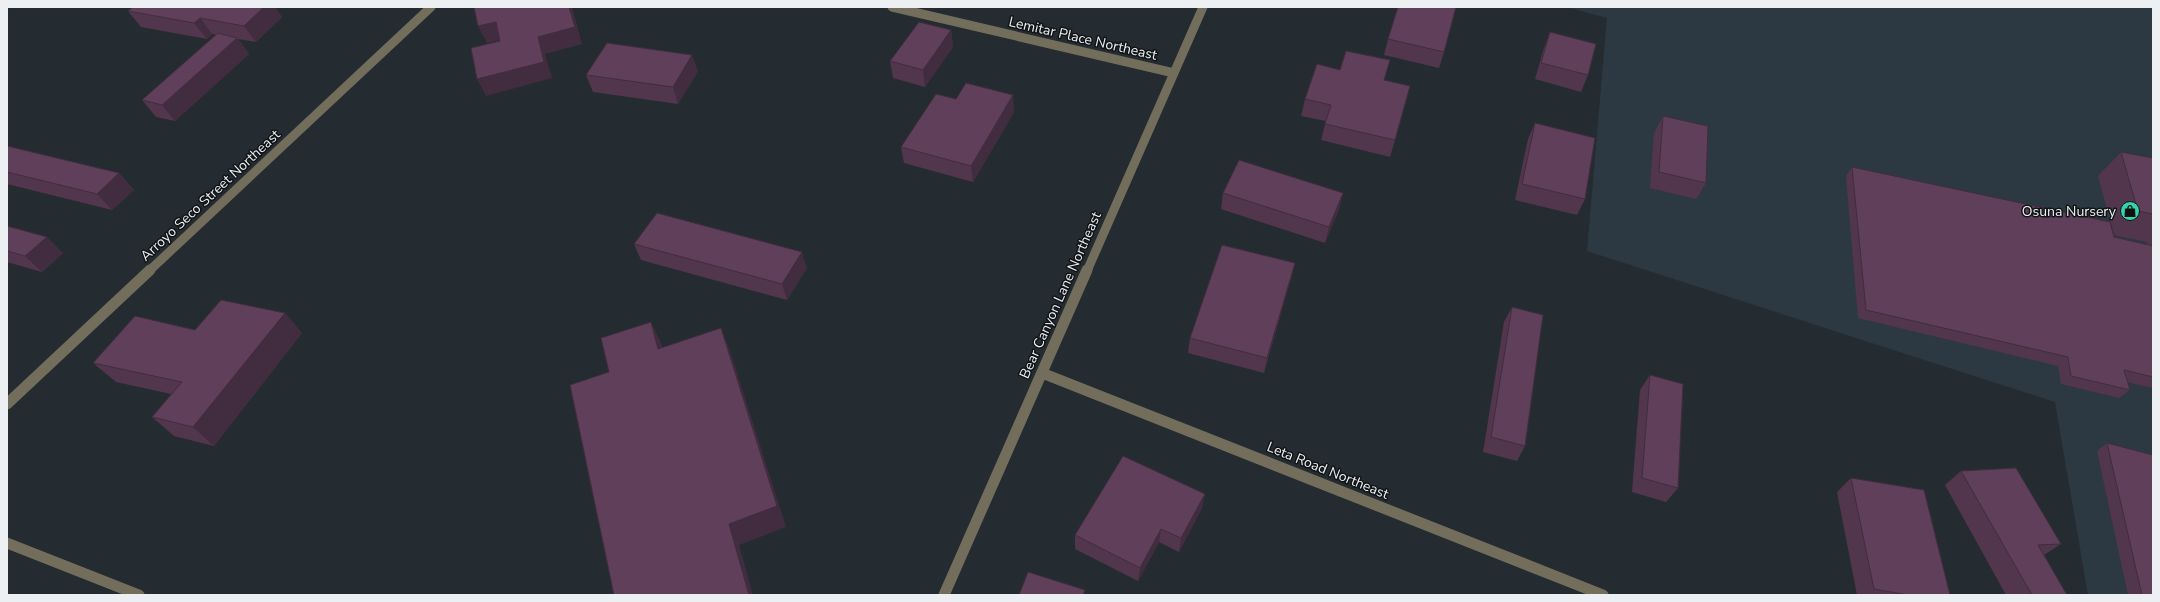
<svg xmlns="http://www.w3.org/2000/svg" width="2160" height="602" font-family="'Nunito Sans',sans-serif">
  <rect width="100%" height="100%" fill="#252c31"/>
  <!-- built -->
  <path fill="#2d3942" d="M1567,7H2153V595H2088L2055,402L1587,251L1607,18Z"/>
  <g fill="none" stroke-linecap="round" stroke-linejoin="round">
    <!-- minor-far1 -->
    <path stroke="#736e5c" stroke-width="9" d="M892,7L1174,73
      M149,271L431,7
      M1087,271L1203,7"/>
    <!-- minor -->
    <path stroke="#736e5c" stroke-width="11" d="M1042,373L1603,595
      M7,404L150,270
      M7,543L139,595
      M944,595L1087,270"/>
  </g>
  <!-- wall -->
  <path fill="#52364d" d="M133,7H275L282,17L256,42L238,39L249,54L175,121L156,117L142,100L216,35L212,34L207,39L141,27L128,11Z
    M951,30L953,47L925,87L893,78L890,61Z
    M1550,32L1588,75L1581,92L1535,79L1544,48Z
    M1388,39L1444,52L1439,68L1384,55Z
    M698,71L678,104L593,92L586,75Z
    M1384,80L1395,140L1390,157L1321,140L1326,121L1301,116L1305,99Z
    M956,99L1014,112L973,182L904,163L901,147Z
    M1663,116L1706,183L1696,199L1650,188L1654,133Z
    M1535,123L1585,199L1577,215L1515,200L1528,139Z
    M7,146L119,173L134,190L112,210L7,184Z
    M2121,152L2153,158V388L2127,382L2130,390L2119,398L2061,384L2058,366L1858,318L1846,176L1852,167L2114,237L2148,245L2147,242L2114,235L2098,176Z
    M1223,193H1343L1339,209L1325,243L1221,209Z
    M7,226L63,253L42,272L7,262Z
    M634,244L807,268L787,300L641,260Z
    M1295,263L1291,279L1264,373L1188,353L1190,338Z
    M1512,307L1525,446L1517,461L1483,452L1504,322Z
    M285,313L302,333L214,446L174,436L152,417L171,394L116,382L93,363L195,330Z
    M1650,375L1678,488L1666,502L1632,492L1640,390Z
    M2107,443L2153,595H2128L2097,451Z
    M1961,471L2061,544L2044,555L2067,595H2006L1945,485Z
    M1851,478L1950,595H1857L1837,492Z
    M1202,508L1179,552L1159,542L1138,581L1075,549V535Z"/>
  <!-- shaded-wall -->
  <path fill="#422c3f" d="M264,7H275L282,17L256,42L244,26Z
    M569,7H572L582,44L545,54L552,78L486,96L477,79L538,37Z
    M200,18L212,34L207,39L194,23Z
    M496,22L504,39L487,43L478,26Z
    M951,30L953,47L925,87L923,70Z
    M237,38L249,54L175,121L162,105Z
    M692,55L698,71L678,104L673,87Z
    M1013,95L1014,112L973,182L971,166Z
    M119,173L134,190L112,210L97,194Z
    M1343,193L1339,209L1325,243L1329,227Z
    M47,237L63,253L42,272L25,256Z
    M802,252L807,268L787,300L782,284Z
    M1295,263L1291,279L1264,373L1267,358Z
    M285,313L302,333L214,446L193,427Z
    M651,322L662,345L668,372L658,349Z
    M721,328L730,351L786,527L739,545L753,595H749L729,524Z
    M1205,494L1202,508L1179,552L1181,538Z
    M1161,529L1159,542L1138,581L1140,568Z"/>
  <!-- building -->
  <path fill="#5f3f5a" stroke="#422c3f" d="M133,7H264L244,26L200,18L194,23L128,11Z
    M474,7H569L575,27L538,37L544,62L477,79L471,48L500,41L496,22L478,26Z
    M1398,7H1456L1444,52L1388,39Z
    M919,22L951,30L923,70L890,61Z
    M1550,32L1596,44L1588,75L1541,63Z
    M218,33L237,38L162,105L142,100Z
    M607,43L692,55L673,87L586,75Z
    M1346,51L1390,60L1384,80L1410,86L1395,140L1325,124L1331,105L1305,99L1317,64L1340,70Z
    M966,83L1013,95L971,166L901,147L936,94L956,99Z
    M1663,116L1708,126L1706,183L1659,172Z
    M1535,123L1595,138L1585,199L1522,184Z
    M7,146L119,173L97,194L7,172Z
    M2121,152L2153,158V214L2138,211Z
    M1239,160L1343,193L1329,227L1223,193Z
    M1852,167L2110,222L2114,237L2153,246V377L2124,370L2130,390L2071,376L2068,357L1866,310Z
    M657,213L802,252L782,284L634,244Z
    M7,226L47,237L25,256L7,251Z
    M1222,245L1295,263L1267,358L1190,338Z
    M221,300L285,313L193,427L152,417L182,382L93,363L135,316L195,330Z
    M1512,307L1543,315L1525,446L1491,437Z
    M651,322L658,349L721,328L777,506L729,524L749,595H614L570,385L609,372L601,338Z
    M1650,375L1683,384L1678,488L1642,478Z
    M2107,443L2153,455V595H2142Z
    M1123,456L1205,494L1181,538L1161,529L1140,568L1075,535Z
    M2016,468L2061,544L2038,545L2067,595H2032L1961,471Z
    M1851,478L1924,490L1950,595H1908L1874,589Z
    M1028,572L1085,590L1083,595H1019Z"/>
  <!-- icons -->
  <defs>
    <symbol id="shop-disc" viewBox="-11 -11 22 22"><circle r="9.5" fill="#32d4a9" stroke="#111416"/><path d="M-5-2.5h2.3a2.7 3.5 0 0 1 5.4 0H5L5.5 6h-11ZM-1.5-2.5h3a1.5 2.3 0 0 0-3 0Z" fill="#111"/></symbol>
  </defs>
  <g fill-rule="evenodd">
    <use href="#shop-disc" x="2119" y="200" width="22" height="22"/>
  </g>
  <g text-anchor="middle" stroke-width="3" stroke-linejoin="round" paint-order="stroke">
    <!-- street labels -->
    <g font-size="14" fill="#ecf0f3" stroke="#111416">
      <text transform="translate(1083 38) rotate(13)" y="5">Lemitar Place Northeast</text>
      <text transform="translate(210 195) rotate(-43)" y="5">Arroyo Seco Street Northeast</text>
      <text transform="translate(1060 295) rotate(-66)" y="5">Bear Canyon Lane Northeast</text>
      <text transform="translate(1328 470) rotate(22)" y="5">Leta Road Northeast</text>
    </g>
    <!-- poi labels -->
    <g font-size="14" fill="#ecf0f3" stroke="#111416" text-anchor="end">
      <text x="2116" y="216">Osuna Nursery</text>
    </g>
  </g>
  <!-- border -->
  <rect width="2160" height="602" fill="none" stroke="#ecf0f3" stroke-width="16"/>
</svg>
